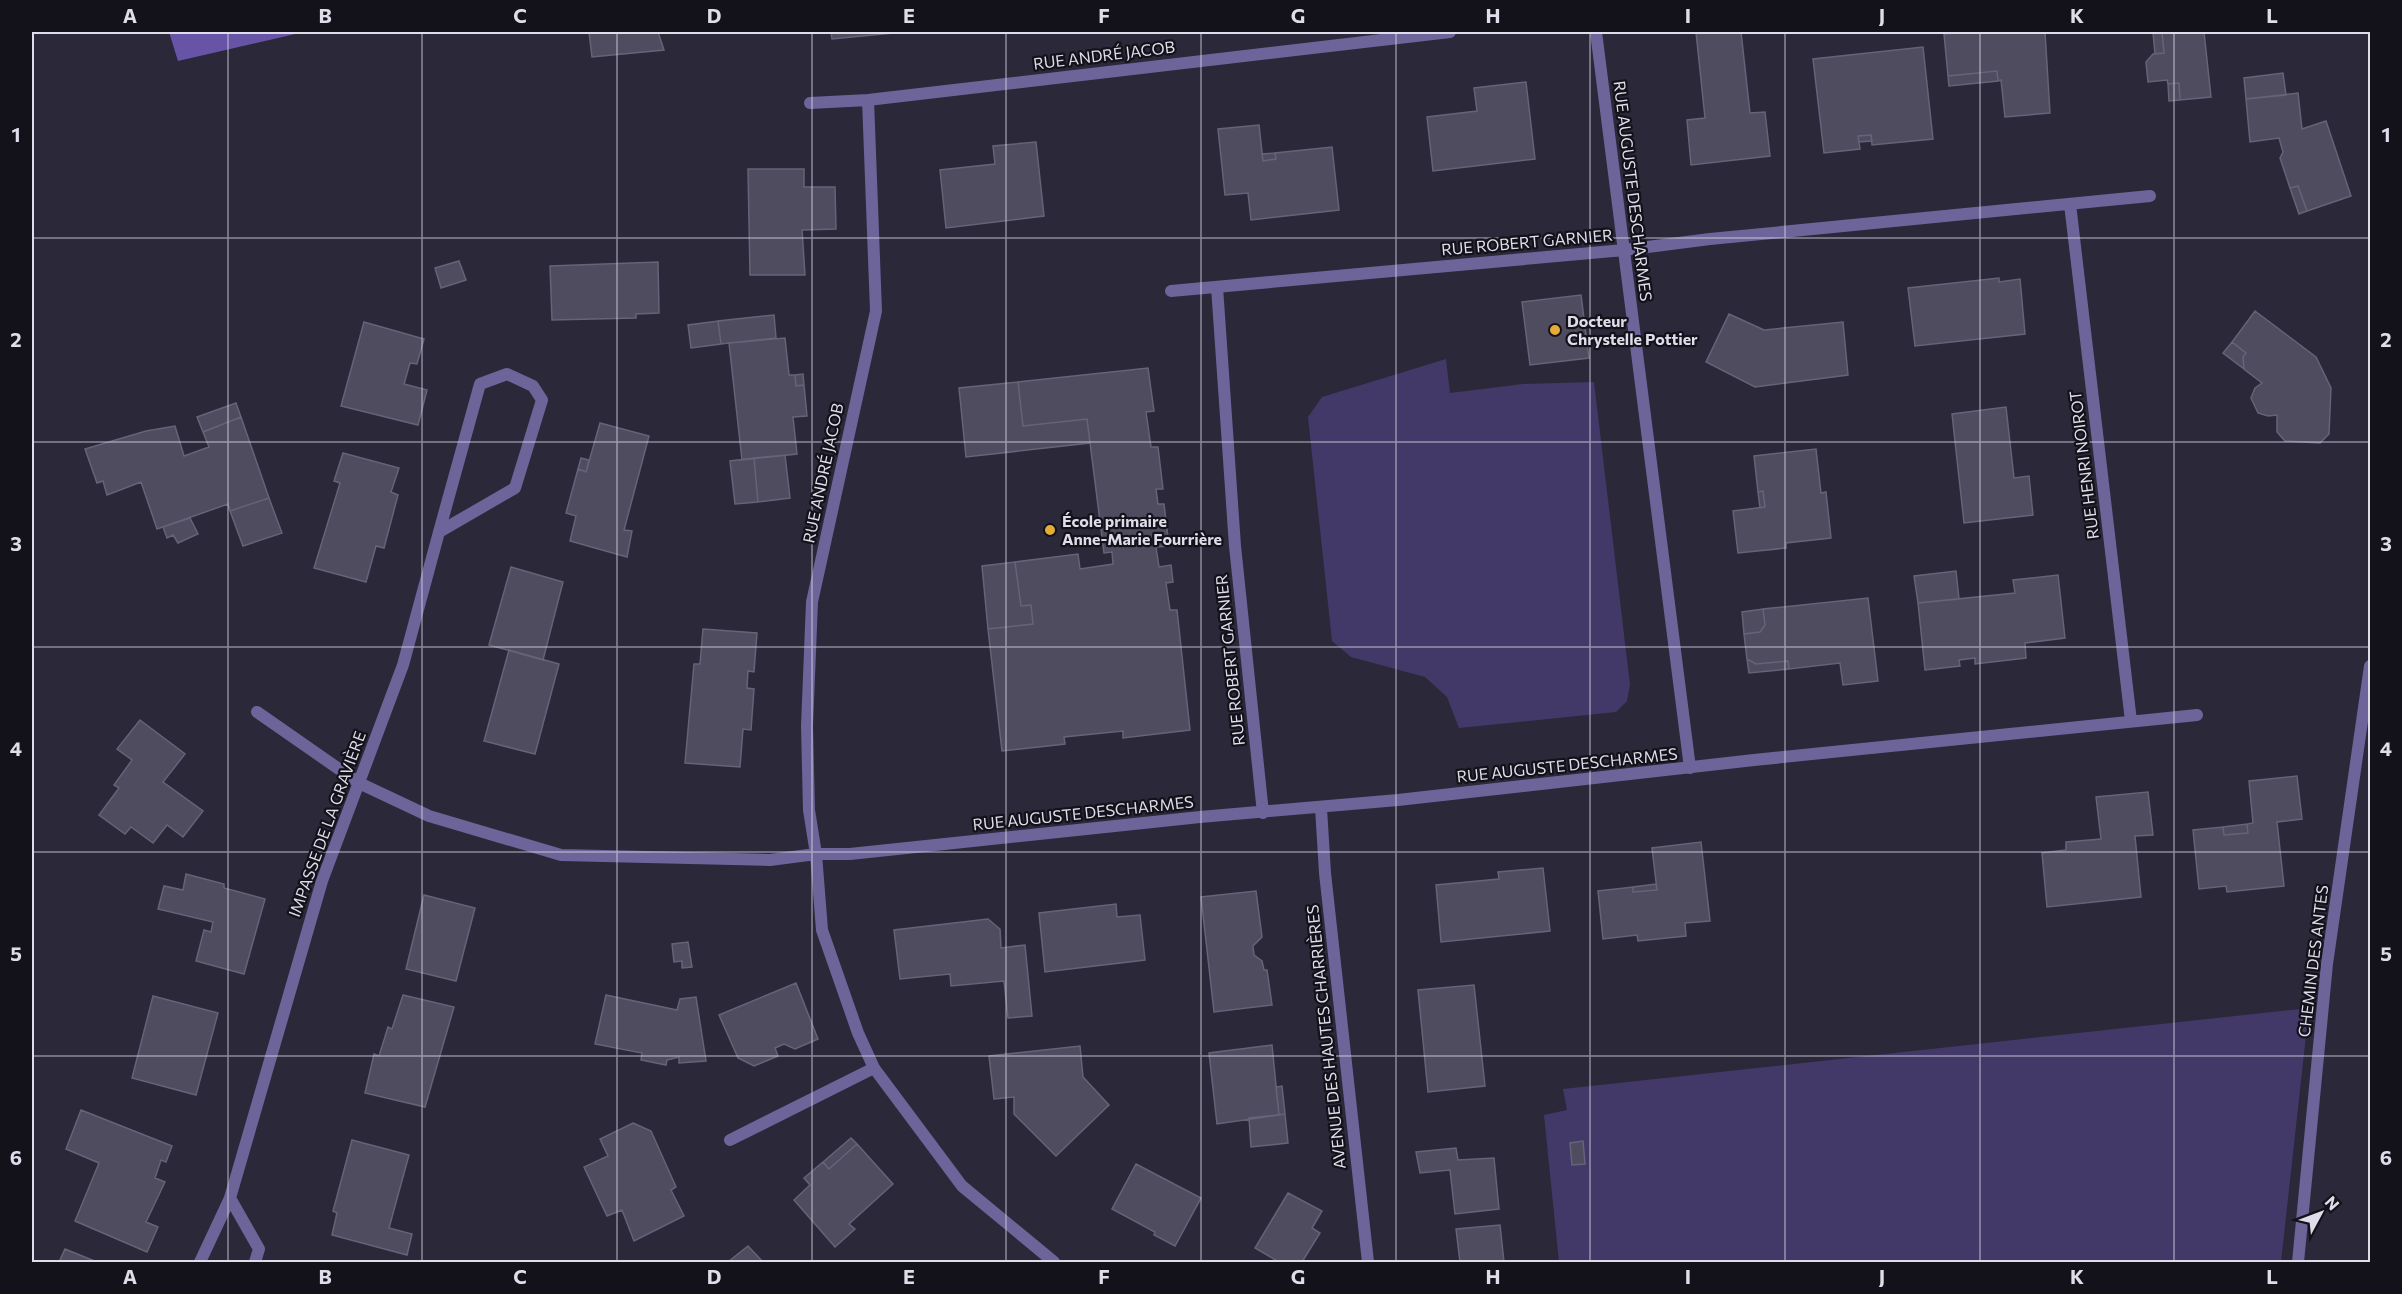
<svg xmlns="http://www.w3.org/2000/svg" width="2402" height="1294" font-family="Commissioner,sans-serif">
  <rect width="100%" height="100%" fill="#2b283a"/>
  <!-- green -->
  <path fill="#433969" d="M1446,359L1450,393L1523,384L1594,382L1630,685L1627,701L1616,712L1459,728L1447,697L1425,677L1351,657L1332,641L1308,417L1322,397Z
    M2309,1008L2281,1262H1559L1544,1115L1567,1110L1563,1089Z"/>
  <!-- forest -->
  <path fill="#6754a6" d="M169,32H304L178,61Z"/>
  <!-- building -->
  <path fill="#4f4c60" stroke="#666379" stroke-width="1.5" d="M589,32H658L664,50L592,57Z
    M831,32H904L832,39Z
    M1696,32H1741L1750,113L1765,112L1770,156L1691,165L1687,120L1705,118Z
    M1965,32H2045L2050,113L2005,117L2001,80L1998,81L1997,71L1948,76L1944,34Z
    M2153,32H2162L2164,53L2155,54Z
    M2162,32H2204L2211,97L2180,100L2179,83L2168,84L2167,80L2148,82L2146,62L2153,54L2164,53Z
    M1923,47L1933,139L1872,145L1871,135L1858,136L1860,149L1824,153L1813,59Z
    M1997,71L1998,81L1949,86L1948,76Z
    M2283,73L2286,95L2246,99L2244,78Z
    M1526,82L1535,159L1433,171L1427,117L1477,111L1474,88Z
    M2179,83L2180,100L2169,101L2168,84Z
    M2298,93L2302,129L2326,121L2351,196L2307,211L2298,186L2290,188L2280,158L2283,152L2279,138L2250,142L2246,99Z
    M1259,125L1263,161L1276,159L1275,153L1332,147L1339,210L1251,220L1248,193L1225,195L1218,129Z
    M1871,135L1872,141L1859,142L1858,136Z
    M1036,142L1044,216L946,228L940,170L995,164L993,146Z
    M1275,153L1276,159L1263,161L1262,154Z
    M748,169H804V187H835L836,229L802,230L805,275H750Z
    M2298,186L2307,211L2299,214L2290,188Z
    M459,261L466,280L441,288L435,268Z
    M658,262L659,313L636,314V318L552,320L550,266Z
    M1999,278V282L2020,279L2025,334L1915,346L1908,288Z
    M1581,295L1589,358L1530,365L1522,302Z
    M2255,311L2316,357L2331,388L2329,434L2320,443L2285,441L2277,432V415L2268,416L2258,413L2251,398L2255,388L2262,383L2244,369L2243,357L2246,353L2232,342Z
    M1729,314L1764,330L1843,322L1848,375L1755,387L1706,362Z
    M774,315L776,338L721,344L718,321Z
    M718,321L721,344L691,348L688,325Z
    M364,322L424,339L417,364L410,363L404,384L427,390L418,425L341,406Z
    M785,338L789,375H795L796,386L804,385L807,416L793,417L797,454L742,460L729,343Z
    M2232,342L2246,353L2243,357L2244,369L2223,353Z
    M1148,368L1154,411L1146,412L1151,447H1158L1163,489H1156L1158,504H1164L1169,546L1156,547L1159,567L1171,565L1173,582L1166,583L1170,610H1177L1190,730L1123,738V731L1064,737L1065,744L1002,751L988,629L1033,624L1031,605L1021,606L1015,562L1078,554L1080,569L1113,564L1112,552L1104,553L1087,419L1023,426L1018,382Z
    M803,374L804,385L796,386L795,375Z
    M1018,382L1023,426L1087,419L1090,443L966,457L959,388Z
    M236,403L241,417L203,432L197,417Z
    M2006,407L2014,478L2029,476L2033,515L1964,523L1952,414Z
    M241,417L269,498L230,511L228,504L157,529L141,482L107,495L103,481L97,483L85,449L146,431L175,426L184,456L209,447L203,432Z
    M600,423L649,436L624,530L632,531L627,557L570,541L576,516L566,513L578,469L586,472Z
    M1816,449L1821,493L1826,492L1831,538L1786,543V548L1738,553L1733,511L1765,507L1763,491L1758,492L1754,456Z
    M343,453L399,468L391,492L398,495L384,548L376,546L366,582L314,568L340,483L334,481Z
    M785,455L790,498L758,502L754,458Z
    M581,458L589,460L586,472L578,469Z
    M754,458L758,502L735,504L730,461Z
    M1763,491L1765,507L1760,508L1758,492Z
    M269,498L282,533L243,546L230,511Z
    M190,518L198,534L178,543L173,535L167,538L163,527Z
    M1015,562L1021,606L1031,605L1033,624L988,629L982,566Z
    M511,567L563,582L543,660L489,645Z
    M1956,571L1959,599L1918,603L1914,576Z
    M2058,575L2065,638L2025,643L2026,658L1975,664V658L1959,660L1960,666L1925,670L1918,603L2015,593L2013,580Z
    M1868,598L1878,681L1843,685L1840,663L1789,669L1788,661L1756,664L1747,659L1744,634L1760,632L1765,625L1763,609Z
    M1763,609L1765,625L1760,632L1744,634L1742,612Z
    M703,629L757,633L754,672L748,671L747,688L754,689L751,730L743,729L740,767L685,763L694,664H700Z
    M509,650L559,664L535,754L484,741Z
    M1747,659L1756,664L1788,661L1789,669L1749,673Z
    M140,720L185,754L163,782L203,811L183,837L167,825L153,843L131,827L125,834L99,815L119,788L114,785L132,760L117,749Z
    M2297,776L2302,819L2277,822L2284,886L2227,892L2226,886L2199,889L2193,830L2223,827L2224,835L2248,833L2247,824L2253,823L2249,781Z
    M2148,792L2153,835L2135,836L2141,897L2047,907L2042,853L2066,850V842L2101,839L2096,797Z
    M2247,824L2248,833L2224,835L2223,827Z
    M1701,842L1710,921L1685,923L1686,936L1638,941L1637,935L1603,939L1598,891L1633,887V892L1657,890L1652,848Z
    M1543,868L1550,931L1441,942L1436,885L1499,879L1498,872Z
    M186,874L224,884V888L265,899L244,974L196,961L204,930L211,932L213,922L158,909L164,886L183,890Z
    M1656,884L1657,890L1633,892V887Z
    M1256,891L1262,937L1253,946L1254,955L1262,961L1264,970H1267L1272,1005L1214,1012L1201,897Z
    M424,895L475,908L456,981L406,969Z
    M1116,904L1117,917L1140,915L1145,960L1045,972L1039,913Z
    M988,919L1000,929L1001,948L1025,945L1032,1016L1008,1018L1004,981L951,986L950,974L900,979L894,930Z
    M688,942L692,967L682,968V961L674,962L672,944Z
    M796,983L818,1039L795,1049L784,1044L775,1048L778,1056L754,1066L738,1058L719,1015Z
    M1474,985L1485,1086L1428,1092L1418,990Z
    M403,995L454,1007L425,1107L365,1093L374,1054L379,1056L388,1027L392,1029Z
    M606,995L677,1010L680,999L696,997L706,1061L679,1063V1057L667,1060L666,1065L641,1060L642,1053L595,1044Z
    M153,996L218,1013L196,1095L132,1078Z
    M1272,1045L1279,1115L1217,1124L1209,1053Z
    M1080,1046L1083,1077L1109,1105L1056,1156L1014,1114V1097L994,1099L989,1056Z
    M1282,1086L1285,1114L1279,1115L1276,1087Z
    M81,1110L172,1146L166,1162L161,1160L155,1178L165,1182L146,1222L158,1227L147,1252L75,1221L99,1163L66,1149Z
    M1285,1114L1288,1143L1251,1147L1249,1118Z
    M633,1123L651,1131L676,1187L671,1190L684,1216L634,1241L622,1210L607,1216L584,1167L608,1156L600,1139Z
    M851,1138L857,1144L829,1169L823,1162Z
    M352,1140L409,1155L389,1228L412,1234L407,1255L332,1235L337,1213L333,1211Z
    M1583,1141L1585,1164L1572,1165L1570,1143Z
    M857,1144L893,1184L849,1224L855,1229L835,1247L794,1200L810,1185L804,1178L823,1162L829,1169Z
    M1456,1148L1458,1160L1494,1158L1499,1209L1455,1214L1450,1170L1420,1173L1416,1152Z
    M1136,1164L1201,1198L1175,1246L1154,1235L1155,1232L1112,1209Z
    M1288,1193L1322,1211L1312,1228L1320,1233L1302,1262H1279L1255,1248Z
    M1500,1225L1504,1262H1460L1456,1229Z
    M748,1246L763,1262H728Z
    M65,1249L97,1262H59Z"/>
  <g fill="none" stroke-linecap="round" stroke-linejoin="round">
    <!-- lane -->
    <path stroke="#6d649a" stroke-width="12" d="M2298,1262L2327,964L2370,666"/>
    <!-- street -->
    <path stroke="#6d649a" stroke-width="12" d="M1596,32L1690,768
      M868,100L876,311L812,602L807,726L809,810L816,854H850L1200,817L1398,800L1754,760L2197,715
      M810,103L868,100L1450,32
      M2070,204L2131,721
      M1217,287L1235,546L1263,813
      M1171,291L1624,250L1710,239L2150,196
      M507,374L533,386L542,400L515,488L439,532L480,384Z
      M257,712L359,783L429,816L561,855L770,860L816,854L822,930L858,1033L874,1068
      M1321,808L1325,873L1368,1262
      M730,1140L874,1068L962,1186L1054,1262
      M230,1198L259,1249L255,1262
      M200,1262L230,1198L322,881L403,665L439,532"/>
  </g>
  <!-- grid -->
  <path fill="none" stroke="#dfddea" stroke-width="1.5" stroke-opacity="0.55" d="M228,32V1262M422,32V1262M617,32V1262M812,32V1262M1006,32V1262M1201,32V1262M1396,32V1262M1590,32V1262M1785,32V1262M1980,32V1262M2174,32V1262M32,238H2370M32,442H2370M32,647H2370M32,852H2370M32,1056H2370"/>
  <!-- markers -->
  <g fill="#e5ad36" stroke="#13121a" stroke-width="2">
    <circle cx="1555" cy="330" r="6"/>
    <circle cx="1050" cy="530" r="6"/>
  </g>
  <g text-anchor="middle" stroke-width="4.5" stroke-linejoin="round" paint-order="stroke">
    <!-- street labels -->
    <g font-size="16" fill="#dfddea" stroke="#13121a">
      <text transform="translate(1104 55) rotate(-7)" y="6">RUE ANDRÉ JACOB</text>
      <text transform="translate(1633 191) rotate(83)" y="6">RUE AUGUSTE DESCHARMES</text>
      <text transform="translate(1527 242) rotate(-5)" y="6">RUE ROBERT GARNIER</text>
      <text transform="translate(2084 465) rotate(-97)" y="6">RUE HENRI NOIROT</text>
      <text transform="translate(823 473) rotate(-78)" y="6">RUE ANDRÉ JACOB</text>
      <text transform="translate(1230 660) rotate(-96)" y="6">RUE ROBERT GARNIER</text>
      <text transform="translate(1567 765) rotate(-6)" y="6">RUE AUGUSTE DESCHARMES</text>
      <text transform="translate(1083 813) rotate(-6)" y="6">RUE AUGUSTE DESCHARMES</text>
      <text transform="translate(327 824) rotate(-70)" y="6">IMPASSE DE LA GRAVIÈRE</text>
      <text transform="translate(2313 961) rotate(-83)" y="6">CHEMIN DES ANTES</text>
      <text transform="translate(1326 1037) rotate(-96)" y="6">AVENUE DES HAUTES CHARRIÈRES</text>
    </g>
    <!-- poi labels -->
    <g font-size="16" font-weight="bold" fill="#dfddea" stroke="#13121a" text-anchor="start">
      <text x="1567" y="327">Docteur<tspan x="1567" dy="18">Chrystelle Pottier</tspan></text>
      <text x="1062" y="527">École primaire<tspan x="1062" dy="18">Anne-Marie Fourrière</tspan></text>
    </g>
  </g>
  <!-- border -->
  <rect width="2402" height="1294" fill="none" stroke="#13121a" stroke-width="66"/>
  <!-- north arrow -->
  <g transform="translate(2321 1213) rotate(49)" stroke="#13121a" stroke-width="4.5" paint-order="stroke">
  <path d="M0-4.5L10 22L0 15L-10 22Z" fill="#dfddea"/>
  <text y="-9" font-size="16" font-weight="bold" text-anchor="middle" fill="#dfddea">N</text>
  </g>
  <rect x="33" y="33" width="2336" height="1228" fill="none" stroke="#dfddea" stroke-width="2"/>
  <g font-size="20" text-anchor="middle" font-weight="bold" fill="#dfddea">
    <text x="130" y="23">A</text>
    <text x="325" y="23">B</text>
    <text x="520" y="23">C</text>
    <text x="714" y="23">D</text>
    <text x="909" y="23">E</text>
    <text x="1104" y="23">F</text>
    <text x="1298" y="23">G</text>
    <text x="1493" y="23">H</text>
    <text x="1688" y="23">I</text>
    <text x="1882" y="23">J</text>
    <text x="2077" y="23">K</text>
    <text x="2272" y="23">L</text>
    <text x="16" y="142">1</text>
    <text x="2386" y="142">1</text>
    <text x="16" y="347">2</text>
    <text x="2386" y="347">2</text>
    <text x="16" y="551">3</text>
    <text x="2386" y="551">3</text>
    <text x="16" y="756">4</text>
    <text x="2386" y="756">4</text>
    <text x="16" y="961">5</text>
    <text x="2386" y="961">5</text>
    <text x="16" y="1165">6</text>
    <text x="2386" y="1165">6</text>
    <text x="130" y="1284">A</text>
    <text x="325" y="1284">B</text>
    <text x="520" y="1284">C</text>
    <text x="714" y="1284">D</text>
    <text x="909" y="1284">E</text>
    <text x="1104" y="1284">F</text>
    <text x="1298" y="1284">G</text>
    <text x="1493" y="1284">H</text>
    <text x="1688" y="1284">I</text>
    <text x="1882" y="1284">J</text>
    <text x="2077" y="1284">K</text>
    <text x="2272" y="1284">L</text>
  </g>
</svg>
